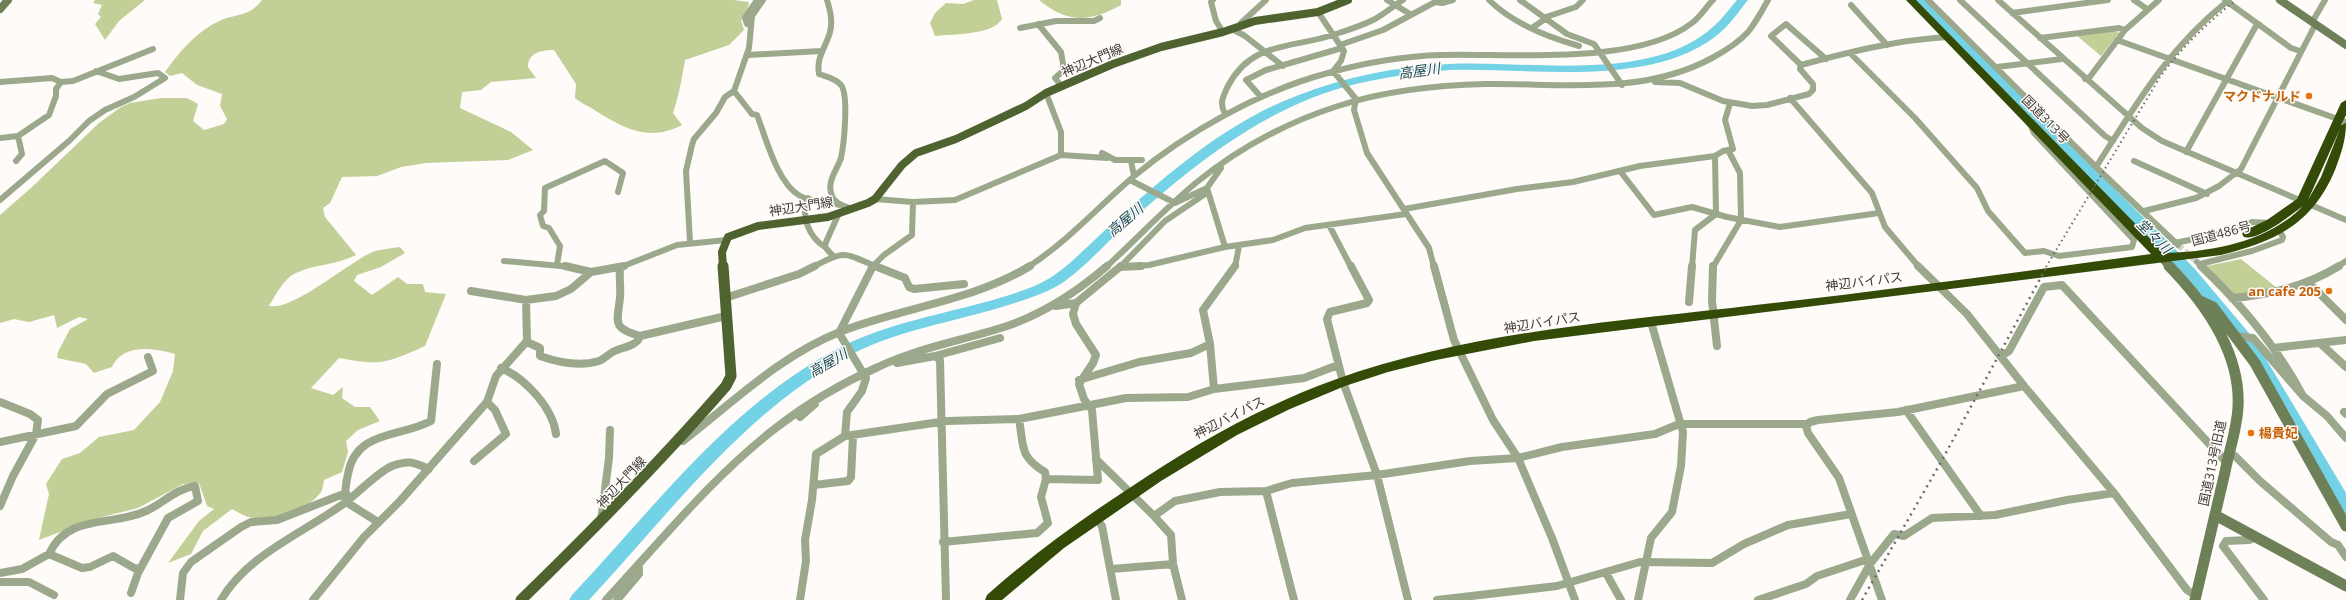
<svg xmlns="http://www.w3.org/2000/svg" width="2346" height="600" font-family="'Open Sans','Noto Sans JP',sans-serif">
  <rect width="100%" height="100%" fill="#fefbf9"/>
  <!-- green -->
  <path fill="#c2cf96" d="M95,0H145L119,21L105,40L95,24L101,17L98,14L102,5L93,3Z
    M262,0H734L749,2L747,12L741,20L744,30L729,45L685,60C682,78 679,95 673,113L682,125C649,142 625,129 596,111C589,106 582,104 575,98L576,84L554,50C542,50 528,52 528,67L536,78L491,82L481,90L462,92L460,108L511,132L533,150L508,160L426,163L401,167L377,176L342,177L330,203L323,208L325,217L356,255C337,265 315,264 296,273C285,277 275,296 269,306C294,311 349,261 375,251C383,249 392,248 400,247L405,253L381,267L357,275L354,281L372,295L398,277L407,284H423L425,292L446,294L425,346C387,363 381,366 339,358L311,388L333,395L343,387L342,398L355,407H370L380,421L358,430L346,441L348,452L342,472L324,480C323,484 323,489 321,492C307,511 272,523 249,517C243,516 237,511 232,509L203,531L191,554L168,563L199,521L214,509L207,506L199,483L183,484L138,508L94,519L39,540L49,494L46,484L62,459L80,453L99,437L134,430L160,402L173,371L175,354C154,348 123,343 112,367L94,373L86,364L57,358L58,352L70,329L88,319L79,317L57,328L54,315L29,322L14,319L0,323V215L32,187L99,123L121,107L130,103L161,98H187L198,104L193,121L204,130L224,124L227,119L220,106L222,94L197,85L182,73L170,76L165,72C179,52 196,32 219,21C235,14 251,16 262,0Z
    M974,0H997L1002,19C993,35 953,34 935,36L930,23L935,13L946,3L963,4Z
    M1039,0H1121V5C1090,22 1068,24 1039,0Z
    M2114,30L2119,33L2101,56L2076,35Z
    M2241,259L2277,288C2233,297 2238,303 2206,269L2207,266Z"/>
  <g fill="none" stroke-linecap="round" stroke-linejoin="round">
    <!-- river -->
    <path fill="#74d2e6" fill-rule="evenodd" d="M1737,0H1748C1740,10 1732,22 1722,31C1656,90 1531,67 1450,70C1419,72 1386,77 1356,84C1265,106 1193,165 1125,226C1105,244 1087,265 1065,281C1046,294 1024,300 1002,307C953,322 899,330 852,354C745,410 670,513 589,600H569L572,595C655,507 732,402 843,346C889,323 943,314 993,300C1012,294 1032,289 1050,278C1073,263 1091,242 1112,224C1167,174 1226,123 1296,96C1345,77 1397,66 1449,64C1528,60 1652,84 1714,26C1723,18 1730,8 1737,0Z
      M1915,0H1926L2194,268L2254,339L2346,493V514L2340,512L2244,347L2184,274Z"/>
    <!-- street-tunnel -->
    <path stroke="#d8d4d2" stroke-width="6" stroke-dasharray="6 3" stroke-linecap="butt" d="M2178,245L2197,262"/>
    <!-- street-far1 -->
    <path stroke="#9ba88c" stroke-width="6" d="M827,0C830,10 833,21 830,32C826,47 816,57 819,74C827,77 835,78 841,85C849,95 844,144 841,158C837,170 826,182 832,196C835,204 845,206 852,209
      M1213,0L1211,2L1216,21L1223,32
      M1387,0L1410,14
      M1489,0C1513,24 1547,37 1579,46
      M1520,0L1567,34L1594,44L1622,85
      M1928,0L2096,167L2178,245
      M1960,0L2105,136L2113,141
      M1998,0L2142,128L2162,141L2346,220
      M2134,0L2147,9
      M2225,0L2291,48L2300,51
      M1851,5L1887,45
      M1318,12L1344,51L1341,61L1333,71L1356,99L1354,110L1367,153L1429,248L1434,267
      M2012,13L2108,0
      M1543,18L1576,7L1583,0
      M1038,24L1061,52L1064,70L1055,78L1062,87
      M751,25L747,24L745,18L757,0
      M1242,25L1241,23L1266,0
      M1020,28L1056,21H1094L1100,18
      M1532,28L1545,19
      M1232,29L1245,36L1283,66
      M2040,38L2119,28L2125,30
      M2117,40L2346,122
      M1340,45L1383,30L1435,2L1442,3L1453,0
      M1850,53L1915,118L1977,188L1988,211L2025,253L2044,251L2059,256L2132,247L2134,240L2034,133L2030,124
      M747,55L821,51
      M1801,65L1771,36L1786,24L1826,59
      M1997,67L2062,59
      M2085,79L2089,78L2125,30L2159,0
      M0,82L52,78L61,82L56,89V96L49,115L18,136L0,138
      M61,82L73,81L153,49
      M1655,82L1680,83L1723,101L1752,106L1767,105L1809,94L1813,90V84L1800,69L1801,65C1849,52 1897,40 1947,37
      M734,91L752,114L757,115C766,138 777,183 800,196C811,202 827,201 839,205
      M1261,97L1246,80L1266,70L1342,48
      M1790,98L1872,193L1885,227L1919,267
      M1225,114C1219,103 1223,97 1228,86C1252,40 1293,49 1336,34C1348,30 1361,26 1373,20C1383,15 1393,6 1403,0
      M2186,152L2256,26L2260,25
      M1102,153L1115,160H1142
      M1061,155L1107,158
      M16,161L22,154L18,136
      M1131,161L1134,176
      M2134,161L2207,194
      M2096,167C2137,103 2168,48 2229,0
      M1221,168L1207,188L1225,247
      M1620,171L1654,215L1692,207L1727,217L1780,227L1879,213
      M1130,180L1175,203L1207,188
      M808,198C800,216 809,237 825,247
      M875,199L913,202L955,200L1061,155V132L1046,93
      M0,200L69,141L89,121L105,110L134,97L165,78L158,73L119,79L96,71
      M1404,209L1517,189L1573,182L1640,166L1715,156L1723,151L1733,149L1725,120L1730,103
      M2144,211L2196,198L2219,186L2241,169L2314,27V19L2325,0
      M1329,225L1351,267
      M690,242L686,171L692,145L694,139L716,113L725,97L734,91L749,48L752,16L763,0
      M2175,243L2232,231L2252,222L2271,223
      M833,256L825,247L826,242L839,213
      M504,261L572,267
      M2197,262L2202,267
      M2200,264L2252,251L2282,240L2283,237L2279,230
      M557,265L560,246L549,228L543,226L540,215L544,211L545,188L605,161L623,173L618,192
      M621,267L677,245L726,240
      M813,267C846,249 844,253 877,267
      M872,267L884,255L912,235L913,202
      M1028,267C1067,242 1098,207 1133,177C1187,132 1260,91 1328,73C1364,63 1403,56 1441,55C1509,53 1637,66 1692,23C1700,17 1706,7 1713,0
      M1106,267C1137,239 1165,208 1197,182C1238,149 1288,122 1338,106C1387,90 1436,85 1486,84C1562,83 1642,96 1712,58C1725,51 1738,43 1748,32C1756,22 1762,11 1768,0
      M1120,267L1165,221L1208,192
      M1127,267L1149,265L1225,247L1273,240L1305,228L1406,214
      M1235,267L1239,246
      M1692,267L1695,230L1716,214L1715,156
      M1713,267L1741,220L1740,173L1728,150
      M2337,267L2346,261"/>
    <!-- street -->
    <path stroke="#9ba88c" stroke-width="8" d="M565,266L591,272
      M875,266L905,278L909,287L914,289L964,284
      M1351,266L1369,300L1367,303L1330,312L1327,319L1343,382L1377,475L1408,600
      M1434,266L1454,340L1493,420L1518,458L1552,538L1575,600
      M1713,266L1712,301L1717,346
      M1918,266L1967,314L2024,386L2114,493L2187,590L2196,596
      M2201,266C2241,304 2277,347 2303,396
      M620,267C619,278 621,288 620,298C617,323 612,328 640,336L726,316
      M1120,267L1141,266
      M2308,282L2346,320
      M471,291L526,300L556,296L571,289L591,272L624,266
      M725,298L799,274L815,266
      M2232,298C2270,295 2307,286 2339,266
      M1689,302L1692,266
      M1056,306L1076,303
      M2236,336L2253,338L2303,396L2327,416L2346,438
      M527,342L540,348V356C557,362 580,367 599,361C605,359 610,352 617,350C625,347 638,345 640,336
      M2321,344L2346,367
      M2273,348L2346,340
      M935,356L1000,338
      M2001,356L2009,351L2044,287L2062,285L2227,463
      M897,363L935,356L940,360L946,600
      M501,368C525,378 553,408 556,434
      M1079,380L1139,362L1191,353L1210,344
      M1214,389L1210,344L1203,310L1235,266
      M0,402L30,414L38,420L36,434L13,476L0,506
      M1906,410L1981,516
      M2344,412L2346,414
      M800,417L815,404
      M845,436L947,421L1019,419L1126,398L1188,397L1214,389L1304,378L1338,365
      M683,441C733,402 781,355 842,331C904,307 973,301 1030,266
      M0,442L76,426L107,394L153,371L148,357
      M2229,454L2235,456L2260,481L2331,542L2338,545L2346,557
      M1096,459L1154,516
      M474,461L506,434L495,410L487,402
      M1046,479L1098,480L1092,410L1084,399L1079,384L1093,363L1096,355L1076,324L1073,314L1076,303L1121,266
      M814,485L848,481L851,477L853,436
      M1266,491L1294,600
      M1095,517L1102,526L1116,600
      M601,521L609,458L610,430
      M378,522L346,502C344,493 346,483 348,474C356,430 399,438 431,421L437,364
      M2256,537L2249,540L2226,541L2223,546L2264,600
      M943,542L1037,533L1048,523L1041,497L1046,479L1045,472C1019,456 1024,447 1019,419
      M49,554C68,513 111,527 146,511C164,503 175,489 195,486L198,501L168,518L138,573L131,593
      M1111,569L1173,564
      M0,573L22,569L49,554L82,568L90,567L113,556L134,568L140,569
      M1606,573L1621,600
      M0,582H29L54,595
      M180,600L183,573L191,562L241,527L251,522L277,520L346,493
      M221,600C248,554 304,533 346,502C359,492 378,472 392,466C409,460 413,462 429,469
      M313,600L364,537L400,501L487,402L496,376L527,341L526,300
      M606,600C661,541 713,476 777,427C808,403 842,383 878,367C920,347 966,340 1010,325C1046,312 1078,291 1107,266
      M617,600L639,574V568
      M800,600L806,561L805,540L812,500L816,454L845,436L847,412L862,391L866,378L839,333L873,266
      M1182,600L1173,564L1171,535L1154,516L1175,501L1220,492L1266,491L1292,483L1377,475L1470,461L1518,458L1562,447L1655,434L1679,424H1808
      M1437,600L1557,586L1640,562L1712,563L1744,544L1788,525L1851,514
      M1638,600L1651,538L1672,512L1681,466L1683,432L1651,322
      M1758,600L1806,584L1817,576L1868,559
      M1850,600L1870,564L1894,534L1904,536L1932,518L1995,515L2067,500L2114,493
      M1882,600L1839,478L1808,433L1806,426L1810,422L1818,420L1898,412L2024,386"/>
    <!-- secondary-far1 -->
    <path stroke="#6e8057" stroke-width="8" d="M2280,0L2346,45
      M0,9L8,0
      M2161,257L2170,267"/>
    <!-- secondary -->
    <path stroke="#6e8057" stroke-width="11" d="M2169,266C2205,303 2241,352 2238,407C2237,429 2229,451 2225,472C2215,515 2205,557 2195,600
      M2200,301L2213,307L2255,363L2346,526
      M2215,515L2346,586"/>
    <!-- primary-far1 -->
    <path stroke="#4e6330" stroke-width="8" d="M723,267L722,252L728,237L758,226L828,217L868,203L875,199L902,165L916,153L956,139L1026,106L1046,93L1113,64L1161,47L1223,32L1255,21L1318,12L1348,0"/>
    <!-- primary -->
    <path stroke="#4e6330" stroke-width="11" d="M521,600C592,531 661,461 726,386L731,376L723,266"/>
    <!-- highway -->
    <path fill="#334b07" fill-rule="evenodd" d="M1906,0H1916L2164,253C2212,252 2268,242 2303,206C2291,215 2258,241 2244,237L2242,234L2244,231L2267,220L2297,199L2341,103L2346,100V115L2341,125L2346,123C2346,140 2341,154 2335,170C2312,225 2275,241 2221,255L1534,341L1436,360L1388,372L1345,386L1290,409L1237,435L1161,481L1064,548L1002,600H985L987,595C1032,555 1080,520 1131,487C1195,444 1262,406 1334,380C1462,334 1598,323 1731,308C1872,292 2012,273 2151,254ZM2340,129L2321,177L2308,200Z"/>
    <!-- rail-far1 -->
    <path stroke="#706a66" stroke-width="2" stroke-dasharray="1.5 3.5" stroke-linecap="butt" d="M2046,267L2160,77C2182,47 2207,23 2236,0"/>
    <!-- rail -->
    <path stroke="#706a66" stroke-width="2.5" stroke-dasharray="2 4.5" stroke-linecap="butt" d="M1862,600L1941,462L2047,266"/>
  </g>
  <!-- markers -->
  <g fill="#e8710a" stroke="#fefbf9" stroke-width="1.5">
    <circle cx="2309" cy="96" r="4"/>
    <circle cx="2329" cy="291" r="4"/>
    <circle cx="2251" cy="433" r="4"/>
  </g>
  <g text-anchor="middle" stroke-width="3" stroke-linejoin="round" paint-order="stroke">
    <!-- street labels -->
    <g font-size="13" fill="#413a36" stroke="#fefbf9">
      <text transform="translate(1092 60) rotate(-23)" y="5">神辺大門線</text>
      <text transform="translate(2046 119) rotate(46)" y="5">国道313号</text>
      <text transform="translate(801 206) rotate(-9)" y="5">神辺大門線</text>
      <text transform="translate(2221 233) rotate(-15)" y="5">国道486号</text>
      <text transform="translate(1864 281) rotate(-7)" y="5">神辺バイパス</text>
      <text transform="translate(1542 322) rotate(-9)" y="5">神辺バイパス</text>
      <text transform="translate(1229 417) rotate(-27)" y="5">神辺バイパス</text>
      <text transform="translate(2212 463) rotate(-78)" y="5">国道313号旧道</text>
      <text transform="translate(621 482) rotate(-47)" y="5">神辺大門線</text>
    </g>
    <!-- food labels -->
    <g font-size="13" font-weight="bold" fill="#c56008" stroke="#fefbf9" text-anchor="end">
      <text x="2301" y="101">マクドナルド</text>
      <text x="2321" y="296">an cafe 205</text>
      <text x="2259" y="438" text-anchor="start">楊貴妃</text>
    </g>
    <!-- water labels -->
    <g font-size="14" font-style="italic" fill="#1d4851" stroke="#fefbf9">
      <text transform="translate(1419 71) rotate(-8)" y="5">高屋川</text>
      <text transform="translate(1125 220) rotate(-40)" y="5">高屋川</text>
      <text transform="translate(2154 236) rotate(45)" y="5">堂々川</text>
      <text transform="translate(828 363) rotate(-30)" y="5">高屋川</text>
    </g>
  </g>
</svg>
